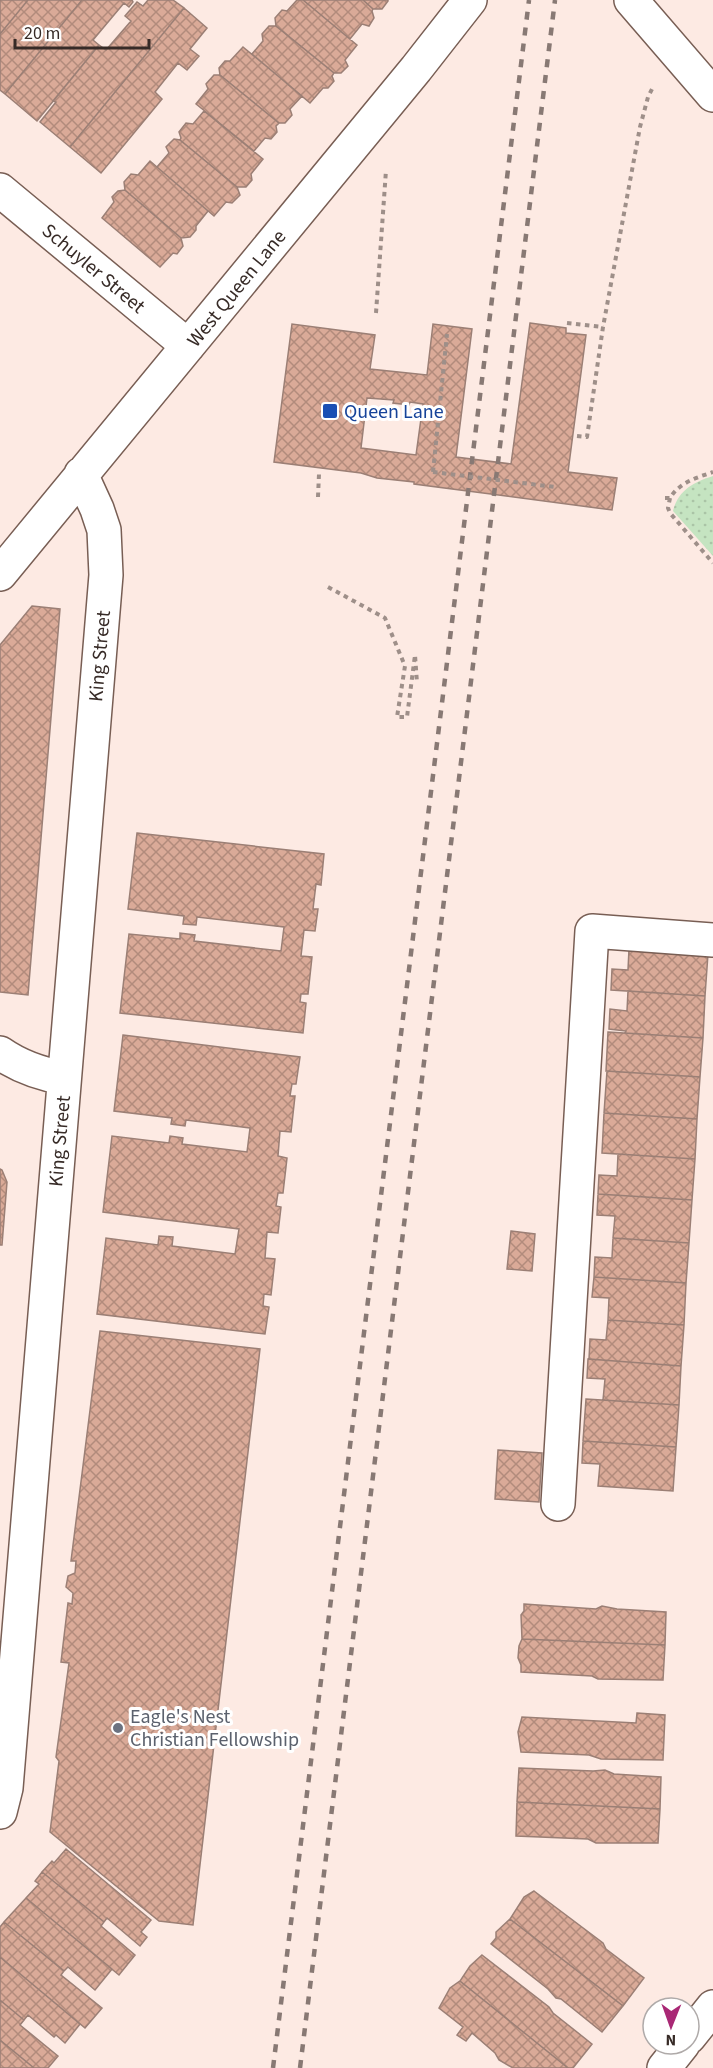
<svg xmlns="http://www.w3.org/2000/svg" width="713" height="2068" font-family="'Source Sans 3',sans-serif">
  <defs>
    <pattern id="grass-dots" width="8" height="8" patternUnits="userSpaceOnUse" patternTransform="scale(1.5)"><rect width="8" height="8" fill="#c5e4c1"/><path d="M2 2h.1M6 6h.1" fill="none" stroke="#aac4a6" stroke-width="1.8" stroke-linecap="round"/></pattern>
    <pattern id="building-cross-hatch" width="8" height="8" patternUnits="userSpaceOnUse" patternTransform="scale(1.5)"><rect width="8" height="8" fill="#daaa98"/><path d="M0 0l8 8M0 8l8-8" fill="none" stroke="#b28b7c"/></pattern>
  </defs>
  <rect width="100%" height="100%" fill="#fdeae3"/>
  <!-- grass -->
  <path fill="url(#grass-dots)" d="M713,476V556L673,511C678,490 694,482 713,476Z"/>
  <!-- building -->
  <path fill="url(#building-cross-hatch)" stroke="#9b7f75" stroke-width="1.5" fill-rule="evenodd" d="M0,0H28L0,34Z
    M28,0H82L5,94L0,90V34Z
    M82,0H132L133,2L129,7L124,3L93,40L99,45L37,121L5,94Z
    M148,0H173L184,8L70,147L40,122L56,102L53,101L99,45L106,50L131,21L125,16L137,2L143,6Z
    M297,0H303L357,45L345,60L348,66L341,73H334L276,26L275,18L282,10L287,11Z
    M303,0H363L373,9L372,11L374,18L369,26L362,24L350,39Z
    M363,0H388V1L382,9H373Z
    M184,8L207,28L190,49L199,56L187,70L178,63L155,92L162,99L101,173L70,147Z
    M269,26H276L334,73L332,76L334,81L328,88H323L310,103L252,54L263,41L262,34Z
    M243,47L302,96L290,109L292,115L285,123H279L220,75L219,68L225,61H230Z
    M214,75H220L279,123L276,126L277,132L271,139L265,138L254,151L196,104L208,89L206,84Z
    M204,111L263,159L251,174L252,180L246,187H237L180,140L181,138L179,132L186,123L193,124Z
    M174,139L180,140L237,187L240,195L232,203L226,202L214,216L157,167L169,153L166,147Z
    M150,161L208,211L196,226V230L190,237L181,238L125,190L124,182L131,174L138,175Z
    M125,190L181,238L183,246L177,254L173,253L160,267L102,218L114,202L112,197L118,191Z
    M530,323L566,328V333L586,335L568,472L617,478L612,510L414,484V482L377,478L361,473L274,462L292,324L375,335L370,369L427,375L433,324L472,329L456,457L511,464ZM367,398L394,400L393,403L409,405L410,402L423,404L416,455L361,448Z
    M32,606L60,609L28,995L0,992V645Z
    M137,833L324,854L321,885L316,884L313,909H318L315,931L304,930L301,956L312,957L308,994H301L300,1002L306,1003L303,1033L120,1013L129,934L180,939V933L195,935L194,941L281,951L284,927L197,917L196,925L183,924L184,916L128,909Z
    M629,949L708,954L705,996L611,990L612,969L628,970Z
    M628,991L705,996L703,1038L625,1033L626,1031L609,1029L610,1009L627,1011Z
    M608,1032L703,1038L700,1077L606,1071Z
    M123,1035L300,1057L296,1084H292L290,1096H295L291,1132L280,1131L278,1156L287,1158L283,1193H278L276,1206L281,1207L278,1233L267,1232L265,1258L275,1259L271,1295L264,1294L263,1306L269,1307L265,1334L97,1314L106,1238L158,1245L159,1236L173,1237L172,1246L235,1254L239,1229L103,1212L112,1136L169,1143L170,1136L183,1138L182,1144L247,1152L250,1128L186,1120L185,1126L171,1124L172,1118L114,1111Z
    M607,1071L700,1077L697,1119L604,1113Z
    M604,1113L697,1119L695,1159L602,1153Z
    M618,1154L695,1159L692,1200L598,1194L599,1175L617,1176Z
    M0,1169L2,1170L7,1182L2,1245H0Z
    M598,1194L692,1200L689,1243L613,1238L615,1216L597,1215Z
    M511,1231L535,1234L532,1271L507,1269Z
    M613,1238L689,1243L686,1283L594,1277L595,1257L612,1258Z
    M594,1277L686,1283L684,1325L608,1320L609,1298L592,1297Z
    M608,1320L684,1325L681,1366L589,1359L590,1339L606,1340Z
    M100,1331L260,1349L193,1925L159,1921L50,1832L59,1761L56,1757L69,1663L61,1662L68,1603L72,1604L73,1593L66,1587L68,1576L75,1573L76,1561H71Z
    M588,1359L681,1366L679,1405L603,1400L605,1379L587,1378Z
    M586,1399L679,1405L676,1447L583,1441Z
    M583,1441L676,1447L673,1491L598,1486L600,1464L582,1463Z
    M498,1450L542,1453L539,1502L495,1499Z
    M524,1604L596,1609L602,1606L617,1609L666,1612L665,1645L522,1639L521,1615L524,1611Z
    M522,1639L665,1645L663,1680L598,1679L592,1676L521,1672V1665L518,1658L519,1646Z
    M637,1713L665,1715L663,1760L601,1759L589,1755L521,1752L518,1732L522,1717L636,1723Z
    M519,1768L593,1771L605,1770L614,1774L661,1777L660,1809L517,1802Z
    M517,1802L660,1809L658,1843H596L588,1839L516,1836Z
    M66,1849L151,1920L141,1932L147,1937L140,1946L107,1918L104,1922L42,1872L52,1861L54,1863Z
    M42,1872L104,1922L101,1926L135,1955L119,1975L26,1898L39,1884L35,1881Z
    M534,1891L603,1943L606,1949L644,1978L623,2006L510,1919L524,1897Z
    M26,1898L112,1969L95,1990L68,1967L64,1971L4,1922Z
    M510,1919L623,2006L602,2032L561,1999L556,1998L548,1989L491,1944L496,1938V1932Z
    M4,1922L64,1971L61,1975L102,2008L85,2028L0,1957V1927Z
    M482,1955L549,2007L553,2013L592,2044L573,2068H568L460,1981L470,1966Z
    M0,1957L80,2024L65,2043L56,2035L54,2037L28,2015L24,2020L0,2000Z
    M460,1981L568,2068H513L499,2060L495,2053L472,2033L466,2041L457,2035L463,2027L439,2008L450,1988Z
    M0,2000L24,2020L20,2025L58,2056L48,2068H34L0,2040Z
    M0,2040L34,2068H0Z"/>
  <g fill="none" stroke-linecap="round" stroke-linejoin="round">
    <defs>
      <path id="minor" d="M631,0L713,95
        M0,190L188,346
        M0,574L416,69L470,0
        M0,1053C20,1067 41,1074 64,1078
        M558,1504L592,931L713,940
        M0,1812L6,1788L106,575L104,530L97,509L81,474
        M689,2037L713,2007
        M664,2068L683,2044"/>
    </defs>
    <!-- minor casing -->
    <use href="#minor" stroke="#785e54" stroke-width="36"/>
    <!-- path -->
    <path stroke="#9e8f89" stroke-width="4" stroke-dasharray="4.5 4.5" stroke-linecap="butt" d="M376,313L386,170
      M567,323L603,327
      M577,436L587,437L603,327L640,127L648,97L652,89
      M433,472L447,334
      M318,497L319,474
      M665,498H670C680,482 696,478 713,472
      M670,498L668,508L670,513L713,563
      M328,587L385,618L405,666L397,717H407L415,655L417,683"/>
    <!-- minor -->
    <use href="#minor" stroke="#fff" stroke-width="33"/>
    <!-- rail -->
    <path stroke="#887974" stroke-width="4.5" stroke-dasharray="8 8" stroke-linecap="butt" d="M273,2068L529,0
      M300,2068L555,0"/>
    <!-- path-bridge -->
    <path stroke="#9e8f89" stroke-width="4" stroke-dasharray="4.5 4.5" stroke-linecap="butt" d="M433,472L555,487"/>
  </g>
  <!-- markers -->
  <rect fill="#1a4fb4" stroke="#fff" stroke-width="2" x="322" y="403" width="16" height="16" rx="3"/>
  <circle fill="#6b7280" stroke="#fff" stroke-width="2" cx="118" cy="1728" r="6"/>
  <g text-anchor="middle" stroke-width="6" stroke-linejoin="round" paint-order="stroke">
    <!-- street labels -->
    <g font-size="20" fill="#372b27" stroke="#fff">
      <text transform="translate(94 268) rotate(40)" y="7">Schuyler Street</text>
      <text transform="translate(236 288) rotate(-51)" y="7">West Queen Lane</text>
      <text transform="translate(99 656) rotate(-85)" y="7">King Street</text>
      <text transform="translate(59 1141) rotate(-85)" y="7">King Street</text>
    </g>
    <!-- transit labels -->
    <g font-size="20" fill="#164399" stroke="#fff" text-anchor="start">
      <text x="344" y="418">Queen Lane</text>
    </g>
    <!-- worship labels -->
    <g font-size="20" fill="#5b616d" stroke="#fff" text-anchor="start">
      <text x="130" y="1723">Eagle's Nest<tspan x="130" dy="23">Christian Fellowship</tspan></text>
    </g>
  </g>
  <!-- north arrow -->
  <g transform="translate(671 2026) rotate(181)"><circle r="28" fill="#ffffff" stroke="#afaaa9" stroke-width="1.5"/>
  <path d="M0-4.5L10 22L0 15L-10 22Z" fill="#a92875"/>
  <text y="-9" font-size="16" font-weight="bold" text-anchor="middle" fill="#372b27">N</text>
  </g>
  <!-- scale -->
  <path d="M15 39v9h134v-9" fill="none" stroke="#372b27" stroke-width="3"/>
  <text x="24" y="39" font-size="18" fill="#372b27" stroke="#ffffff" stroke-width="4.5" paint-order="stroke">20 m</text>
</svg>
